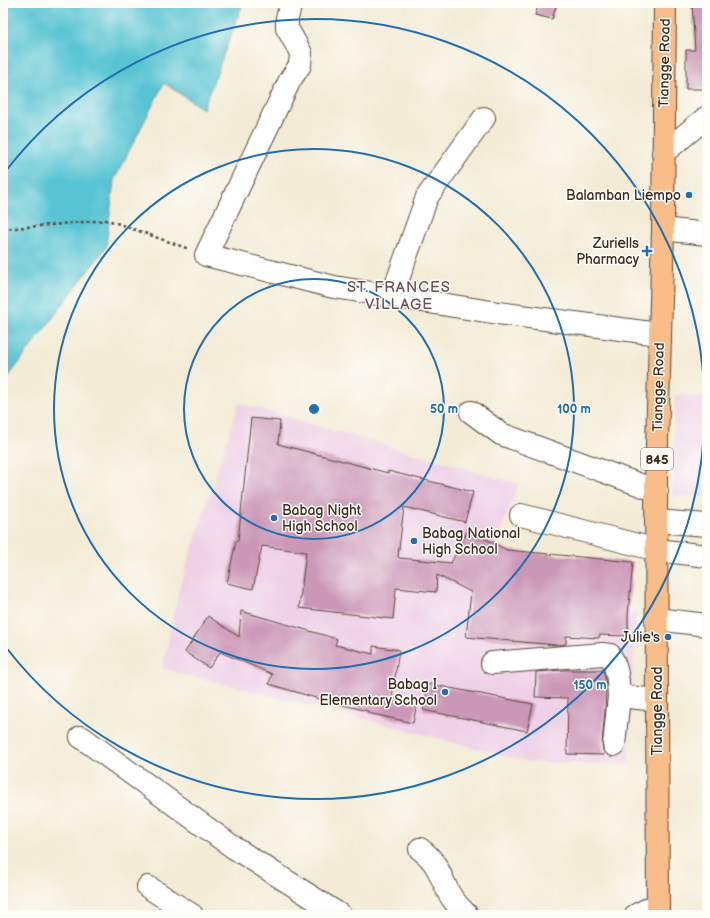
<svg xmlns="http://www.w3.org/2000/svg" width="710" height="918" font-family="'Balsamiq Sans',sans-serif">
  <rect width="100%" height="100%" fill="#fdfcf7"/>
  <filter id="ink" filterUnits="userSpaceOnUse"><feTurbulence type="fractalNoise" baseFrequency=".025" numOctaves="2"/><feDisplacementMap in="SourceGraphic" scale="8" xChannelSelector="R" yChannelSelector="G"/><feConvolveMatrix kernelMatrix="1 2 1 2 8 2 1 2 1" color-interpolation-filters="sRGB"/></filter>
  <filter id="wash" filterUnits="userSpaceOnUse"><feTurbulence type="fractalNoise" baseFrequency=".012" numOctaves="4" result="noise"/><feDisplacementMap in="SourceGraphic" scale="16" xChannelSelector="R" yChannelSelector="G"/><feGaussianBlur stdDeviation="0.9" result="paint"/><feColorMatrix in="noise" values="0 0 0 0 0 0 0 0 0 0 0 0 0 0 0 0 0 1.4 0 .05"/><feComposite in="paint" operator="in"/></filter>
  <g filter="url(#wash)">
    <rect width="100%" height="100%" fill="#f3ebd5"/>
    <!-- built -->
    <path fill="#eed0e7" d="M675,395L707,397V497L672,496Z
      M239,403L519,484L474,597L636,612L628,765L529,762L353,716L162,669L179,589Z"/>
    <!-- water -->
    <path fill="#59c4d3" stroke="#4a7778" d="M3,3H243L203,109L164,83L114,180L106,247L3,384Z"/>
    <g id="blocks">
      <!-- building -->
      <path fill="#cb97b7" d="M539,3H557L552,19L535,15Z
        M692,3H707V89H686V50H695Z
        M251,418L280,421L278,444L388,473V471L473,492L465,522L404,507L398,557L400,558L451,563L468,530L507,550L633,562L628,615V636L599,635V638L566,636V644L556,645L466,637L471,592L437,575L436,592L396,588L393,619L299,608L306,552L262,546L253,589L227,583L236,541H238Z
        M241,611L337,639L335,645L373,654V646L399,650L392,698L417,703L413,723L368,713V711L326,701L269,684L272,674L220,652L209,668L185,652L208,616L239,637Z
        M564,670H603L606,684L605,710L602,744L604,755L567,754L568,698L535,697L536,672Z
        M429,684L533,704L527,731L423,710Z"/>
    </g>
  </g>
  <g filter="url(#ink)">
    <use href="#blocks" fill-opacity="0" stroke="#574739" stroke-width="1"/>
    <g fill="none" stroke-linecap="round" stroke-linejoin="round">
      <defs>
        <path id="minor" d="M291,3L287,18V28L301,53L300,65L290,80L206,255L334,287L498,313L659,334
          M663,153L707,117
          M663,229L707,234
          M392,296L427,197L484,118
          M471,412L501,434L657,491
          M521,515L657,550L707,556
          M656,521L707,525
          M656,619L707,625
          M492,663L602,654L610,655C618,668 618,681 619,696L657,700
          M81,737L233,847L340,915
          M614,745L619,696
          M420,849C436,861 438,870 446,887C450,898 459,907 467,915
          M148,887L192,915
          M636,915L658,904"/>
        <path id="major" d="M658,915L656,480L663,229L665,3"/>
      </defs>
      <!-- minor casing -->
      <use href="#minor" stroke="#574739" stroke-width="24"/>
      <!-- major casing -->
      <use href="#major" stroke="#574739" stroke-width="24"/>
      <!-- path -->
      <path stroke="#574739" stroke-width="2.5" stroke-dasharray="3 3" stroke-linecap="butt" d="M3,229L108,220L189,249"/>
      <!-- minor -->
      <use href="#minor" stroke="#fff" stroke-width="22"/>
      <!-- major -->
      <use href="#major" stroke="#f8bd89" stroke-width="22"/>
    </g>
  </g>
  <!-- distance rings -->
  <g fill="none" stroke="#1f6fb2" stroke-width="2">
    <circle cx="314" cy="409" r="130"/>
    <circle cx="314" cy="409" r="260"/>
    <path d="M5 172A390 390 0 1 1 5 646"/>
  </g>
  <!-- markers -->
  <g fill="#1f6fb2" stroke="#fdfcf7" stroke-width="1.5">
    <circle cx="689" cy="195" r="4"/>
    <path d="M645 245h4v4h4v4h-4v4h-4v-4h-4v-4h4z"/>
    <circle cx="274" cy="518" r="4"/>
    <circle cx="414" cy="541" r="4"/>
    <circle cx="668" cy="637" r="4"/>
    <circle cx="445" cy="692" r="4"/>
  </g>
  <g text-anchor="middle" stroke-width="3" stroke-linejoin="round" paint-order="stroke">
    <!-- shield labels -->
    <rect fill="#fdfcf7" stroke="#75695f" stroke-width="1" x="641" y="448" width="32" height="22" rx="3"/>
    <g font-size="13" font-weight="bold" fill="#3b2a1e">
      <text x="657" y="464">845</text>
    </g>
    <!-- street labels -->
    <g font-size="14" fill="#3b2a1e" stroke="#fdfcf7">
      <text transform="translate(664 63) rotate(-89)" y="5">Tiangge Road</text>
      <text transform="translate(658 387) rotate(-89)" y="5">Tiangge Road</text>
      <text transform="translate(657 711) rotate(-90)" y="5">Tiangge Road</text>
    </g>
    <!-- poi labels -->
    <g font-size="14" fill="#3b2a1e" stroke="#fdfcf7" text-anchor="end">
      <text x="681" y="200">Balamban Liempo</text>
      <text x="639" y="248">Zuriells<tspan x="639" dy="16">Pharmacy</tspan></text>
      <text x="282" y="515" text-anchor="start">Babag Night<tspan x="282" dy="16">High School</tspan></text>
      <text x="422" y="538" text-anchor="start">Babag National<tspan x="422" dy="16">High School</tspan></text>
      <text x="660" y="642">Julie's</text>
      <text x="437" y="689">Babag I<tspan x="437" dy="16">Elementary School</tspan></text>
    </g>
    <!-- neighbourhood labels -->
    <g font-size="15" letter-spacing="1" fill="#6d5054" stroke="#fdfcf7">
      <text x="399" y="292">ST. FRANCES<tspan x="399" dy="17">VILLAGE</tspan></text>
    </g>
  </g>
  <circle cx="314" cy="409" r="6" fill="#1f6fb2" stroke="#fdfcf7" stroke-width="2"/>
  <g font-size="12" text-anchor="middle" font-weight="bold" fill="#1f6fb2" stroke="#fdfcf7" stroke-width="3" stroke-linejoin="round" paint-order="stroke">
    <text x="444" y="413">50 m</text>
    <text x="574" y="413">100 m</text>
    <text x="590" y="689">150 m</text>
  </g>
  <!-- margin -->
  <rect width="710" height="918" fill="none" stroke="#fdfcf7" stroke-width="16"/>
</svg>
